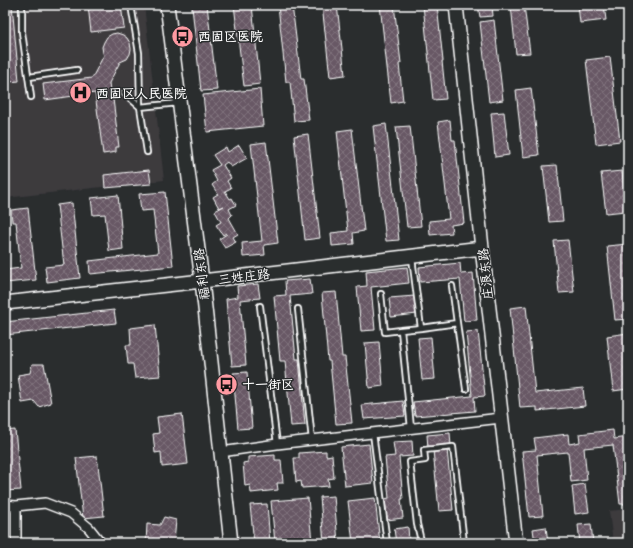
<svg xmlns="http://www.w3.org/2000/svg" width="633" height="548" font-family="Kalam,'LXGW WenKai TC',sans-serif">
  <defs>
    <pattern id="building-cross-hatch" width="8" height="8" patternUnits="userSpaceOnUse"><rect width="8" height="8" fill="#685965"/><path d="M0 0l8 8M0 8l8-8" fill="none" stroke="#7f727c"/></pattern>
  </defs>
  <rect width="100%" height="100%" fill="#2a2d2e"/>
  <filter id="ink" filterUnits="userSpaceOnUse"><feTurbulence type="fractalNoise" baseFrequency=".025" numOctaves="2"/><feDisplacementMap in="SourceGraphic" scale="8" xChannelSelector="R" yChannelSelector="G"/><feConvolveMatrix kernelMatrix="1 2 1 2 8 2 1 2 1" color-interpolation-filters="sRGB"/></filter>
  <g filter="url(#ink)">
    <!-- built -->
    <path fill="#3d3a3e" d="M5,5H144L164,180L5,198Z
      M628,509V543H613L609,511Z"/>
    <!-- building -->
    <path fill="url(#building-cross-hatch)" stroke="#fff" d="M5,5H12L19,81L9,82L5,44Z
      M88,5H121L124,28L91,32Z
      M207,5L217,90L201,91L192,7Z
      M234,5H252L260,84L244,86Z
      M278,5H292L301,79H304L309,120L294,121L290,82H286Z
      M322,5H337L345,75L330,77Z
      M380,5H394L401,63L399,64L403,101L391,103Z
      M423,5H437L443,61H442L446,99L433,100Z
      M478,5H492L493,16L480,17Z
      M511,5H524L530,53L516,54Z
      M578,5H604L606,20L580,23Z
      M494,20L503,100L489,102L480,22Z
      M117,33L123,35L127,38L130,43L131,49L130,54L127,59L120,62L109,83L110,91H112L119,147H116V152L103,154L95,93L45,100L43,84L92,78L104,55L103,53L102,47L104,42L107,37L112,34Z
      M610,57L620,141L596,144L586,60Z
      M531,88L539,155L523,157L516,90Z
      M260,89L263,126L207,132L203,95Z
      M504,112L509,155L495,157L491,113Z
      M450,120L452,140H455L464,223L451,225L452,233L430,235L429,221L449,219L438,122Z
      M386,124L399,240L386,241L373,126Z
      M410,126L421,226L407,227L396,127Z
      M352,129L364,231L353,233L354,244L332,246L331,233L348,231L337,131Z
      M308,134L320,238L305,240L294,136Z
      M266,142L278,243L264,245L265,255L243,257L242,243L262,241L251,144Z
      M239,145L247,158L231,167L227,162L223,165L231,178L227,181L231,188L225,191L230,199L232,198L236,205L229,209L232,215L229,218L238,234L233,237L236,242L225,248L219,239L227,234L226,233L223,235L216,225L221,222L215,211L224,206L219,208L213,197L218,194L212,185L217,181L211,170L220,165L213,155L226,147L228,152Z
      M557,165L563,221L549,222L543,166Z
      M149,170L151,184L105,188L104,175Z
      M622,171L626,211L606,213L601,173Z
      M165,192L173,266L90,274L89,261L158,253L153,210L141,211L139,194Z
      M118,195L123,249L109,251L105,214L93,215L91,198Z
      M72,203L80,278L47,282L45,267L64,265L57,205Z
      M28,208L36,280L5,283V270L21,268L16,222H12L11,210Z
      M568,240L574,292L559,293L554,241Z
      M628,244V319L615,320L607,246Z
      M460,263L461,274L473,273L477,320L464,321L460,279L420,282L419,267Z
      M407,267L409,283L371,287L375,330L361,331L357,287L367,286L366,271Z
      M310,279L312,294L290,296L296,359H299L305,425L291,426L285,361H280L274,296L286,295L285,281Z
      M258,284L260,298L240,300L246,365L232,366L226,299L238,297L237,286Z
      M336,292L342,357H345L352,423L336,424L330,361H328L322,293Z
      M415,296L417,314L391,317L389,298Z
      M526,306L535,393L583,388L585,406L537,411V407L520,408L510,308Z
      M114,310L116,323L5,335V322Z
      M155,325L160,376L135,378L133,364H128L126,345H131L130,328Z
      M478,331L485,396L474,397L475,411L415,416L413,402L472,396L466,332Z
      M628,333V389L613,391L607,336Z
      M431,337L435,379L422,380L418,338Z
      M379,342L383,386L369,388L365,343Z
      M32,364H44L51,403L39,407L34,401L22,403L18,375L30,373Z
      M247,372L252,428L238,429L233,373Z
      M403,401L405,416L364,419L362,405Z
      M182,414L188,464L162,467L161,452L155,453L153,434L159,433L157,417Z
      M15,430L21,490L5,491V431Z
      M613,430L614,439L627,437L628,447V504H620L613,445L584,448L587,480L571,482L568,452L537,455L543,516L529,517L522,451L536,450L534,438L568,434L569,444L580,442L579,434Z
      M450,433L451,446L428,448L427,435Z
      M412,441L413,456L399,457L403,499H401L403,518L387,520L385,499L389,498L385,457L395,456L393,442Z
      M369,444L373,483L345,486L341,447Z
      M447,449L453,510L439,511L433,450Z
      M326,451V456L332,455L334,478L328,479L329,486L302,488L301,481L296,482L294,458H299V453Z
      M275,455V460H281L283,483H277L278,490L251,493L250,485L245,486L243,463L248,462V457Z
      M97,456L104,516L83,518L76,458Z
      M585,484L589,512L575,514L572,486Z
      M334,496L338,543H324L320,497Z
      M308,498L312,543H275L271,501Z
      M375,498L380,543H353L348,501Z
      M267,504L270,543H254L250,505Z
      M164,517L176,520L174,543H146L147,524L160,525Z
      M591,524L593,543H580L578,525Z
      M408,527L409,541L418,540V543H396L394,529Z
      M546,527L548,543H535L533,529Z"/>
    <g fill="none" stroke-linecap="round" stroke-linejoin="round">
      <defs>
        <path id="lane" d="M22,5V32L31,97
          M131,5L139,53L140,107L147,152
          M29,77L77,70
          M124,93L140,107L178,103
          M412,258L421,328L457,323L452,286
          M381,294L385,332L401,330L411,428
          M260,306L277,444
          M298,309L312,440
          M457,323L466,389
          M401,330L421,328
          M373,433L387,543
          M424,543L421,541L417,524L410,462L425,460L424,450L453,447L464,543"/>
        <path id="street" d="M221,452L277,444L501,418
          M5,505L16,506L45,503L71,513L89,528L101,543
          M16,543V506"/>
        <path id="secondary" d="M167,5L202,281L231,543
          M456,5L482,248L516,543
          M5,303L202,281L482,248"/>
      </defs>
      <!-- lane casing -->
      <use href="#lane" stroke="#fff" stroke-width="8"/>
      <!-- street casing -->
      <use href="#street" stroke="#fff" stroke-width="12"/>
      <!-- secondary casing -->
      <use href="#secondary" stroke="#fff" stroke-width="16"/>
      <!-- lane -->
      <use href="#lane" stroke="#2a2d2e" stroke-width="4.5"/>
      <!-- street -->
      <use href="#street" stroke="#2a2d2e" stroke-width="9"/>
      <!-- secondary -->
      <use href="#secondary" stroke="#2a2d2e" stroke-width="13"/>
    </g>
  </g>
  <!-- icons -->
  <defs>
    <symbol id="bus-disc" viewBox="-11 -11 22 22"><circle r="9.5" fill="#ff9aa2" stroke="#2a2d2e"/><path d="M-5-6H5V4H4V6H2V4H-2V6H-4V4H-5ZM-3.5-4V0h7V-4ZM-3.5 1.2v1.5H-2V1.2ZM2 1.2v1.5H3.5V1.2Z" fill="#111"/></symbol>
    <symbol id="hospital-disc" viewBox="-11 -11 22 22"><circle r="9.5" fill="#ff9aa2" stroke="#2a2d2e"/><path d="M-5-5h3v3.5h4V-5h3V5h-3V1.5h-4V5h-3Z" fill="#111"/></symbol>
  </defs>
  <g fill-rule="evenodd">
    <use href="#bus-disc" x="170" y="24" width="25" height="25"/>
    <use href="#hospital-disc" x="68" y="80" width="25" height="25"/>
    <use href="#bus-disc" x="214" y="372" width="25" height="25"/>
  </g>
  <g text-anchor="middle" stroke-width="3" stroke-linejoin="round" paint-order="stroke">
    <!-- poi labels -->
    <g font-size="13" font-weight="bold" fill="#fff" stroke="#2a2d2e" text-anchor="start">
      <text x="198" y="41">西固区医院</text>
      <text x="96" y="98">西固区人民医院</text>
      <text x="242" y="389">十一街区</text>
    </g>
    <!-- street labels -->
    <g font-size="13" fill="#fff" stroke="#2a2d2e">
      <text transform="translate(201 274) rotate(-97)" y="5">福利东路</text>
      <text transform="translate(485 274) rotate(-96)" y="5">庄浪东路</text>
      <text transform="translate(244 276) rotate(-7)" y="5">三姓庄路</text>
    </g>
  </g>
  <!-- margin -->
  <rect width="633" height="548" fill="none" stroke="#2a2d2e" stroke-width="20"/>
  <rect x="10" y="10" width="613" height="528" fill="none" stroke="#fff" stroke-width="1.5" filter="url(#ink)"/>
</svg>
